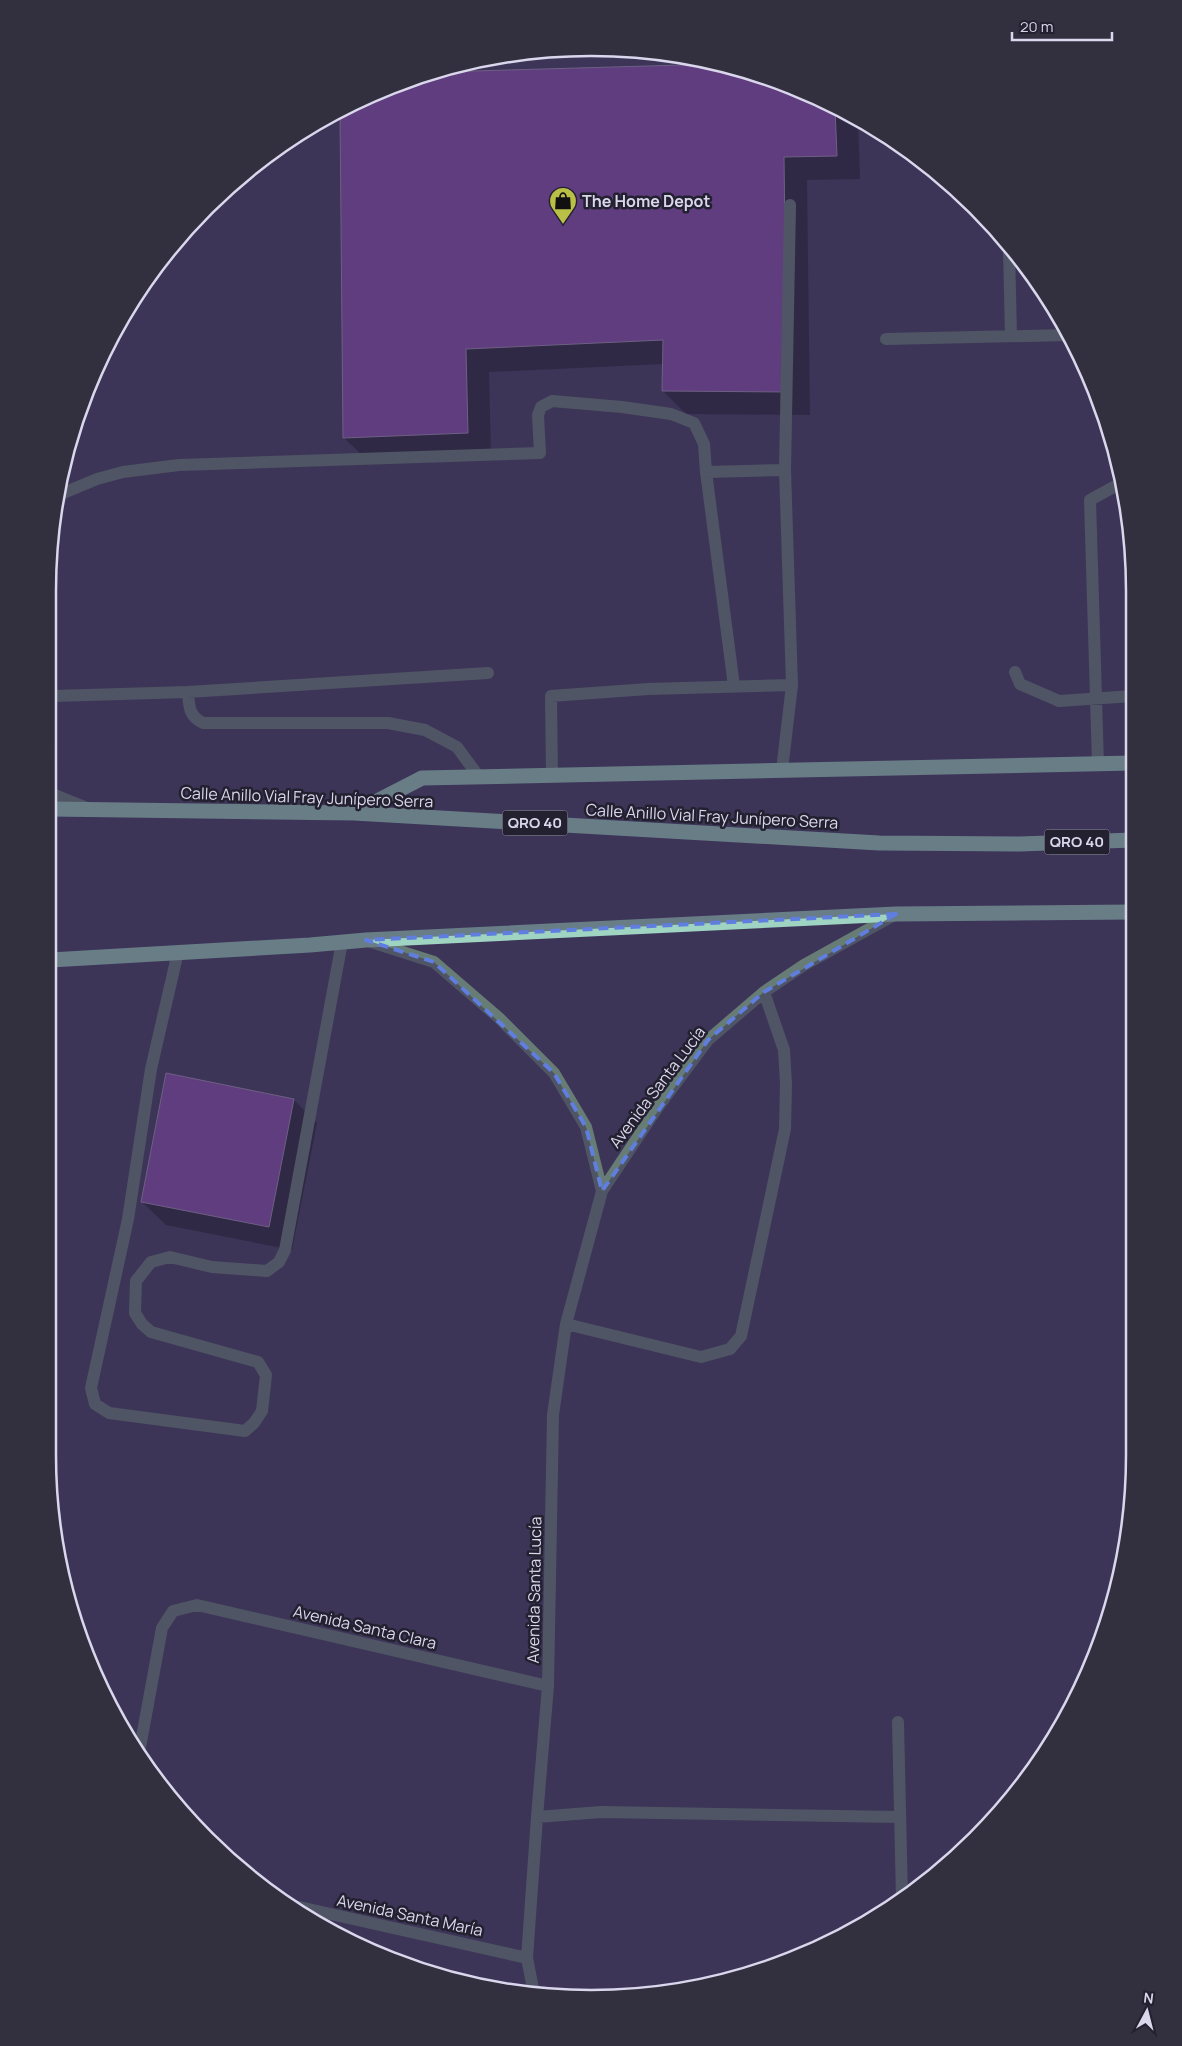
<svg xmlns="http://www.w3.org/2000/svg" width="1182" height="2046" font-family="Manrope,sans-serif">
  <rect width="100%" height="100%" fill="#3c3558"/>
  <!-- shadow -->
  <path fill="#0007" d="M721,65L799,89L858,120L860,179L807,180L810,415L686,414L663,391V364L489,372L491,456L368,461L344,438L341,111L383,89L434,73Z
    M294,1100L317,1123L292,1250L166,1225L142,1202Z"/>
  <!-- building -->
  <path fill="#8a47ae" stroke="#ab93b9" d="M717,64L799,89L835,108L837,156L784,157L787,392L662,391L663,340L466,349L468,433L343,438L340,112L383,89L439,72Z
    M166,1073L294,1099L269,1227L141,1202Z"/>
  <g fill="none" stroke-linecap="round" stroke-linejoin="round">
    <!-- minor -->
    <path stroke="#677c74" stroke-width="12" d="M1009,250L1011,336
      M886,339L1069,335
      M706,472L734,686
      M61,494L97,479L123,472L179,465L540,453L538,415L541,407L552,401L622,407L671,414L694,423L704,444L706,472L785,470L790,205
      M1015,672L1020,684L1059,701L1133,696
      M188,692C189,707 189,716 203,723H388L425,730L457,747L479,777
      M49,695L53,696L188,692L488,673
      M1098,764L1090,500L1119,484
      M782,770L792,685
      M552,775L551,696L648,689L792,685L785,470
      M50,793L87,808
      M368,941L434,962L499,1018L554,1073L586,1127L602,1191
      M178,952L151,1069L128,1219L91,1388L95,1404L109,1413L245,1431L254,1423L262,1411L266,1375L258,1362L151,1332L142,1324L135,1313L136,1281L151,1262L170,1257L212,1267L267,1271L279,1262L285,1250L342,942
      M566,1324L701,1357L730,1349L741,1336L785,1129L786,1084L784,1050L764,992
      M898,1722L902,1898
      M139,1753L162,1628L173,1611L197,1605L548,1686
      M537,1817L601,1812L899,1817
      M286,1904L527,1958
      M534,1994L527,1958L537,1817L548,1686L553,1415L566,1324L602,1191L658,1107L708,1040L764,992L804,965L896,914"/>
    <!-- highway -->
    <path stroke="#9fd4c2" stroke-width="15" d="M50,809L354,813L879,843L1020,844L1133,840
      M356,812L422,778L1133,763
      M50,960L310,945L366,940L896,914L1133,912"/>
  </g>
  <!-- marked area -->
  <path d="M0 0H1182V2046H0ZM896,914L764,992L708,1040L602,1191L586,1127L554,1073L434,962L366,940Z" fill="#3c3558" fill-opacity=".55" fill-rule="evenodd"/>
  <path fill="none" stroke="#5f7edf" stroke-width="4" stroke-dasharray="10 6" stroke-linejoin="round" d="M896,914L764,992L708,1040L602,1191L586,1127L554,1073L434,962L366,940Z"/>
  <!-- icons -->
  <defs>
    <symbol id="shop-pin" viewBox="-11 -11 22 30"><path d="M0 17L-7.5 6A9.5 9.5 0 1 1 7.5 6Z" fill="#bac046" stroke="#232030"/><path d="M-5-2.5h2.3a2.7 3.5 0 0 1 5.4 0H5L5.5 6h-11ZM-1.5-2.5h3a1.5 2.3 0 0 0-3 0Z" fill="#111"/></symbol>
  </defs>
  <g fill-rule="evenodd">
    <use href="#shop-pin" x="547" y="185" width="32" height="43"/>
  </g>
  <g text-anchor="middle" stroke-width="5" stroke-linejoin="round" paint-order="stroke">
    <!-- shield labels -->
    <g fill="#232030" stroke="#a3a0b4" stroke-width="1">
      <rect x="502.5" y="810.5" width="65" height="25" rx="4"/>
      <rect x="1044.5" y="829.5" width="65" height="25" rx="4"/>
    </g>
    <g font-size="15" font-weight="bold" fill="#dad7ed">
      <text x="535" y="828">QRO 40</text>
      <text x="1077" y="847">QRO 40</text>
    </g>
    <!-- poi labels -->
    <g font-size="16" font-weight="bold" fill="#dad7ed" stroke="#232030" text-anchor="start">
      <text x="582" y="207">The Home Depot</text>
    </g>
    <!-- street labels -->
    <g font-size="16" fill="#dad7ed" stroke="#232030">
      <text transform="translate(307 797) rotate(2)" y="6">Calle Anillo Vial Fray Junípero Serra</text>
      <text transform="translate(712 816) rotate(3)" y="6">Calle Anillo Vial Fray Junípero Serra</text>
      <text transform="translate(657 1087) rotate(-53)" y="6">Avenida Santa Lucía</text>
      <text transform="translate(534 1590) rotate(-89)" y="6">Avenida Santa Lucía</text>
      <text transform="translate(365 1627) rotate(13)" y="6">Avenida Santa Clara</text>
      <text transform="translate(410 1915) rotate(12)" y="6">Avenida Santa María</text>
    </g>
  </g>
  <!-- crop -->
  <path d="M0 0H1182V2046H0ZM591 56H591A535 535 0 0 1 1126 591V1455A535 535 0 0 1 591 1990H591A535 535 0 0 1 56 1455V591A535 535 0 0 1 591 56Z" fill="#322f3f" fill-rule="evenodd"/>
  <path fill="none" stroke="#dad7ed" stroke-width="2.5" d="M591 56H591A535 535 0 0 1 1126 591V1455A535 535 0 0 1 591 1990H591A535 535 0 0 1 56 1455V591A535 535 0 0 1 591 56Z"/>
  <!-- north arrow -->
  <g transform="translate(1147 2011) rotate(7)" stroke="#232030" stroke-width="4" paint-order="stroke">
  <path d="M0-4L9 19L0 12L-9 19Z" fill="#dad7ed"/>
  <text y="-8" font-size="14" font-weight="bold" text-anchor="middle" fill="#dad7ed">N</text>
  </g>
  <!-- scale -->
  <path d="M1012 32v8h100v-8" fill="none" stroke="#dad7ed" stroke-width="2.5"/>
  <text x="1020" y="32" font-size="15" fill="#dad7ed" stroke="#232030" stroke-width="4" paint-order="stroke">20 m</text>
</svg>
